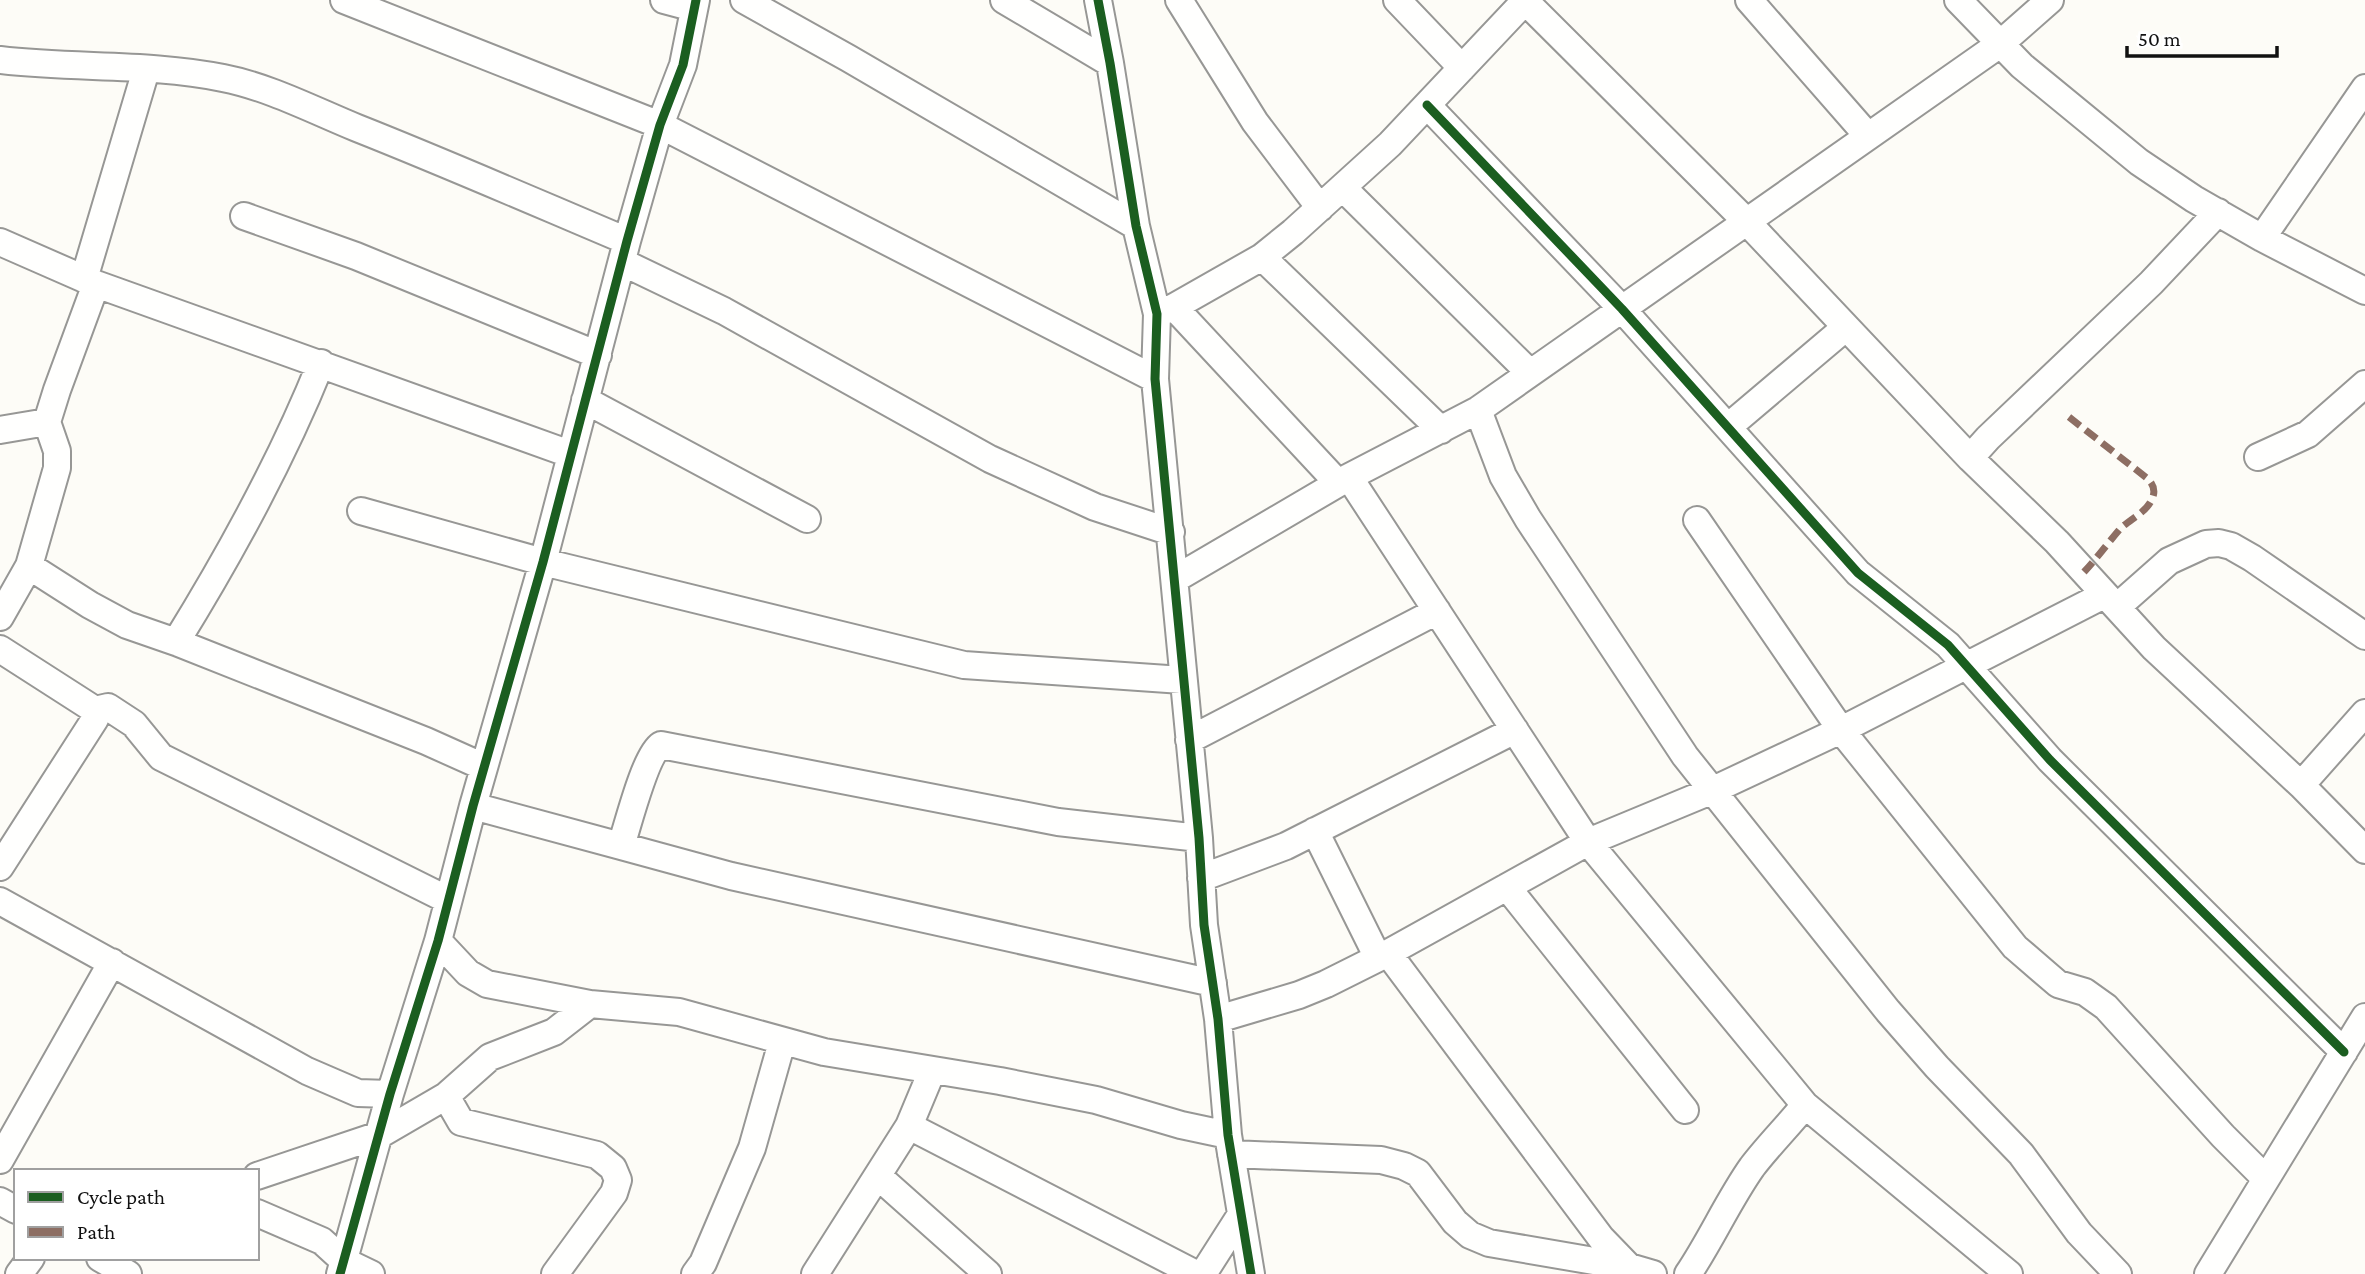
<svg xmlns="http://www.w3.org/2000/svg" width="2365" height="1274" font-family="'Crimson Pro',serif">
  <rect width="100%" height="100%" fill="#fdfcf7"/>
  <g fill="none" stroke-linecap="round" stroke-linejoin="round">
    <defs>
      <path id="minor" d="M344,0L660,125L1155,379
        M664,0L694,8
        M744,0L848,58L1136,226
        M1004,0L1110,63
        M1098,0L1110,63L1136,226L1157,314L1155,379L1199,838L1204,925L1218,1019L1228,1135L1251,1274
        M1179,0L1255,122L1320,208
        M1397,0L1462,68
        M1524,0L1747,222L1970,458L2057,542L2154,648L2301,785L2365,850
        M1749,0L1868,136
        M1958,0L2022,66L2139,162L2194,199L2262,238L2365,291
        M0,60C74,69 150,63 223,78C269,87 313,110 357,128C448,164 537,203 627,241
        M1427,105L1622,309L1858,573L1948,645L2050,760L2344,1052
        M1344,189L1530,373
        M244,216L356,256L598,355
        M2262,238L2365,88
        M0,242L96,284L570,454
        M1262,257L1441,430
        M622,262L724,311L990,459L1095,507L1171,532
        M84,279L146,70
        M1174,307L1338,483
        M1157,314L1174,307L1262,257L1293,232L1390,144L1525,1
        M585,400L807,519
        M1478,410L1503,476L1528,519L1685,756L1888,1011L1937,1067L2021,1154L2079,1233L2118,1274
        M1728,427L1845,328
        M0,430L47,422
        M2258,457L2308,434L2365,384
        M1970,458L1988,438L2151,283L2218,212
        M1349,477L1588,842L1805,1105L2009,1274
        M361,511L543,562L964,665L1182,680
        M1697,520L1841,730L2015,947L2058,984L2085,992L2106,1007L2223,1136L2266,1179
        M29,566L90,605L127,625L176,642L426,741L484,767
        M1175,579L1349,477L1478,410L2000,44L2050,0
        M2117,607L2169,561L2206,544L2219,543L2231,546L2252,558L2365,636
        M0,617L29,566L57,468V451L47,422L57,390L96,284
        M176,642C231,553 282,460 321,363
        M0,649L95,710V719L0,867
        M95,710L108,707L134,724L161,757L448,900
        M1189,740L1437,611
        M2301,785L2365,713
        M473,806L621,846C628,825 645,755 661,745L1058,822L1199,838
        M1315,831L1378,958
        M621,846L731,876L1213,983
        M1201,878L1286,846L1515,730
        M1507,887L1685,1110
        M0,901L307,1071L358,1093L390,1094
        M438,941L468,973L487,984L590,1004
        M1388,953L1601,1238L1629,1267L1653,1274
        M1218,1019L1299,995L1326,984L1388,953L1588,842L1711,791L1841,730L2104,595
        M446,1096L461,1122L597,1155L613,1168L618,1180L614,1193L555,1274
        M909,1126L1196,1274
        M1231,1154L1381,1160L1404,1166L1418,1173L1455,1222L1470,1235L1489,1243L1629,1267
        M0,1160L112,962
        M257,1176L379,1135L446,1096L490,1057L554,1032L590,1004L679,1012L824,1052L1000,1081L1096,1100L1181,1125L1228,1135
        M879,1177L988,1274
        M0,1201L16,1210
        M257,1213L322,1241L344,1261L371,1274
        M100,1258L128,1274
        M19,1274L31,1258
        M340,1274L390,1094L438,941L473,806L543,562L627,241L660,125L683,65L696,0
        M695,1274L703,1263L752,1148L782,1042
        M815,1274L909,1126L932,1071
        M1203,1274L1240,1216
        M1688,1274C1711,1240 1728,1201 1752,1167C1768,1146 1788,1126 1805,1105
        M2208,1274L2365,1017"/>
    </defs>
    <!-- minor casing -->
    <use href="#minor" stroke="#979795" stroke-width="30"/>
    <!-- minor -->
    <use href="#minor" stroke="#fffffe" stroke-width="26"/>
    <!-- quiet -->
    <path stroke="#8d6e63" stroke-width="7" stroke-dasharray="14 7" stroke-linecap="butt" d="M2069,417L2148,479C2153,484 2156,491 2152,499C2147,512 2130,519 2120,529C2108,543 2097,558 2084,572"/>
    <defs>
      <path id="cycleway" d="M1098,0L1110,63L1136,226L1157,314L1155,379L1199,838L1204,925L1218,1019L1228,1135L1251,1274
        M1427,105L1622,309L1858,573L1948,645L2050,760L2344,1052
        M340,1274L390,1094L438,941L473,806L543,562L627,241L660,125L683,65L696,0"/>
    </defs>
    <!-- cycleway casing -->
    <use href="#cycleway" stroke="#fff" stroke-width="13"/>
    <!-- cycleway -->
    <use href="#cycleway" stroke="#1b5e20" stroke-width="9"/>
  </g>
  <!-- legend -->
  <rect x="14" y="1169" width="245" height="91" fill="#ffffff" stroke="#a0a0a0" stroke-width="2"/>
  <rect x="28" y="1192" width="35" height="10" fill="#1b5e20" stroke="#a0a0a0" stroke-width="2"/>
  <text x="77" y="1204" font-size="21" fill="#111111">Cycle path</text>
  <rect x="28" y="1227" width="35" height="10" fill="#8d6e63" stroke="#a0a0a0" stroke-width="2"/>
  <text x="77" y="1239" font-size="21" fill="#111111">Path</text>
  <!-- scale -->
  <path d="M2127 46v10h150v-10" fill="none" stroke="#111111" stroke-width="3.5"/>
  <text x="2138" y="46" font-size="21" fill="#111111" stroke="#ffffff" stroke-width="5" paint-order="stroke">50 m</text>
</svg>
